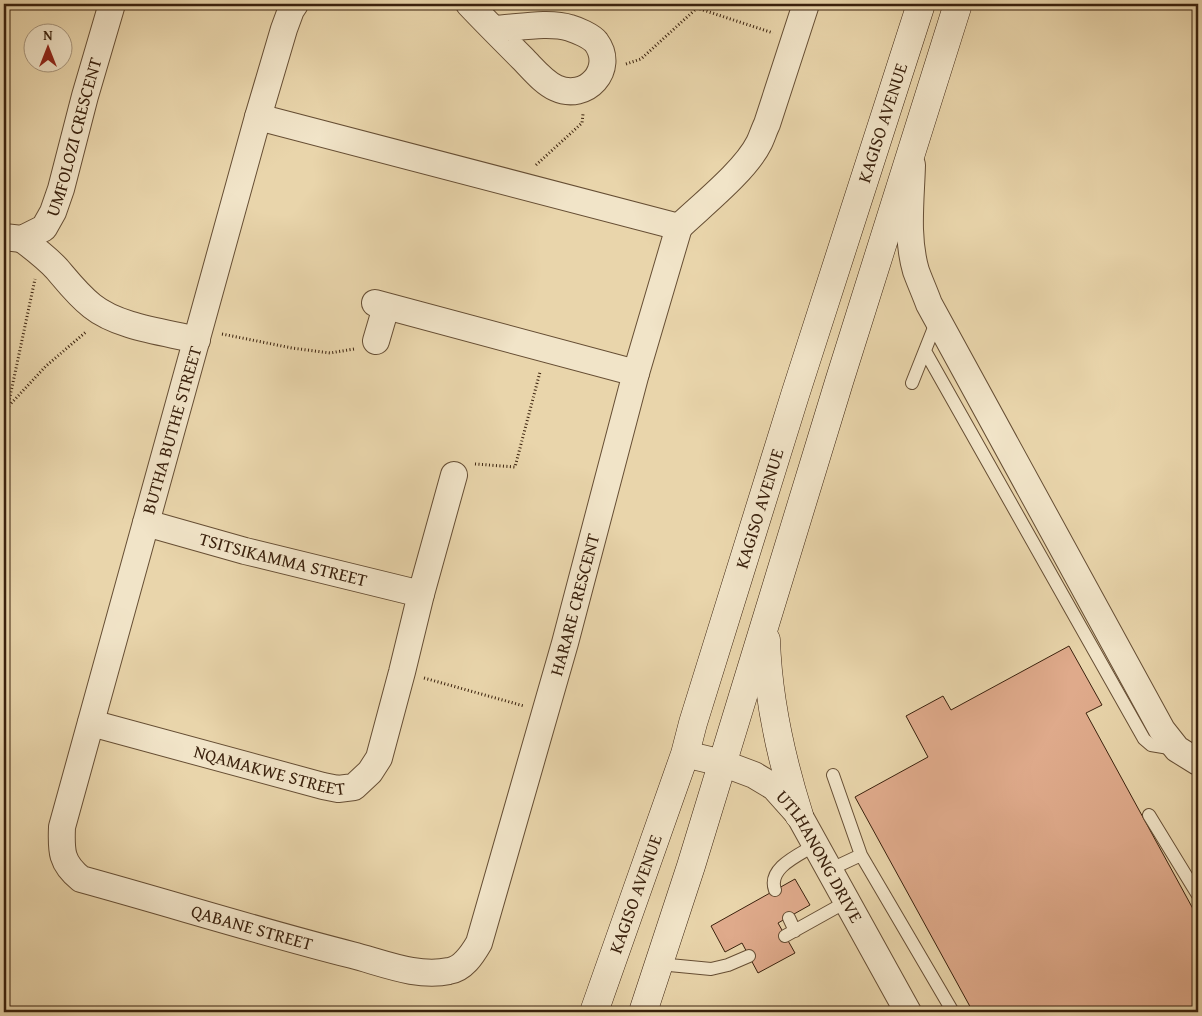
<svg xmlns="http://www.w3.org/2000/svg" width="1202" height="1016" font-family="'Gentium Book Plus',serif">
  <rect width="100%" height="100%" fill="#e9d5ab"/>
  <filter id="stains"><feTurbulence type="fractalNoise" baseFrequency=".004" numOctaves="4"/><feColorMatrix values="0 0 0 0 .2 0 0 0 0 .09 0 0 0 0 .02 0 0 0 .5 -.17"/></filter>
  <radialGradient id="worn" r=".72"><stop offset=".6" stop-color="#630" stop-opacity="0"/><stop offset="1" stop-color="#630" stop-opacity=".3"/></radialGradient>
  <!-- building -->
  <path fill="#dfaa8b" stroke="#3a210d" d="M1069,646L1102,705L1086,713L1198,918V1012H973L855,797L928,757L906,716L943,696L951,710Z
    M795,879L810,905L778,923L795,953L758,973L742,943L725,952L711,926Z"/>
  <g fill="none" stroke-linecap="round" stroke-linejoin="round">
    <defs>
      <path id="lane" d="M925,351L1144,739L1151,745L1175,749
        M912,383L937,320
        M1149,815L1198,895
        M861,855L953,1012
        M829,870L861,855L833,775
        M775,890C767,868 799,855 815,845
        M789,918L795,931
        M785,936L846,902
        M659,964L711,969L728,965L749,956"/>
      <g id="street">
        <path id="s1" d="M295,4L291,10L284,29L258,117L62,827C61,851 61,863 81,879C172,904 261,932 352,955C383,963 418,978 449,971C463,969 472,955 479,943L565,643L636,373L679,227"/>
        <path d="M469,4C486,22 504,40 522,58C533,69 543,82 556,88C586,102 616,69 596,42C591,36 577,30 570,28C549,21 516,28 494,29"/>
        <path d="M258,117L679,227"/>
        <path d="M912,165C911,200 906,237 916,271C920,282 925,293 929,304L1162,730L1177,749L1198,762"/>
        <path d="M679,227C702,205 745,171 759,143C762,137 764,130 767,124L806,4"/>
        <path id="s2" d="M4,237L22,239L44,228L53,212L61,189L85,96L112,4"/>
        <path d="M22,239C35,249 47,258 57,269C68,282 78,295 92,306C118,327 164,332 197,340"/>
        <path d="M375,303L636,373"/>
        <path d="M376,341L386,307"/>
        <path id="s3" d="M146,523L245,551L421,594"/>
        <path id="s4" d="M91,723L323,786L338,789L354,787L370,772L379,758L402,672L421,594L454,475"/>
        <path id="s5" d="M685,754L722,763L754,775L774,787L799,815L908,1012"/>
      </g>
      <g id="secondary">
        <path d="M766,640C768,701 781,758 799,815"/>
        <path id="s6" d="M594,1012L685,754L693,723L795,395L921,4"/>
        <path d="M643,1012L691,866L839,382L958,4"/>
      </g>
    </defs>
    <!-- lane casing -->
    <use href="#lane" stroke="#664e34" stroke-width="14"/>
    <!-- street casing -->
    <use href="#street" stroke="#664e34" stroke-width="28"/>
    <!-- secondary casing -->
    <use href="#secondary" stroke="#3a210d" stroke-width="29"/>
    <!-- path -->
    <path stroke="#3a210d" stroke-width="3" stroke-dasharray="1 2.5" stroke-linecap="butt" d="M626,64L641,59L697,8L773,33
      M536,165L582,123L583,114
      M222,334L292,348L330,353L354,349
      M8,406L35,279
      M4,411L46,366L87,331
      M475,464L515,467L540,372
      M424,678L524,706"/>
    <!-- lane -->
    <use href="#lane" stroke="#f1e4c8" stroke-width="12"/>
    <!-- street -->
    <use href="#street" stroke="#f1e4c8" stroke-width="26"/>
    <!-- secondary -->
    <use href="#secondary" stroke="#f1e4c8" stroke-width="28"/>
  </g>
  <g text-anchor="middle" stroke-width="5" stroke-linejoin="round" paint-order="stroke">
    <!-- street labels -->
    <g font-size="18" fill="#3a210d" stroke="#f1e4c8">
      <text dy="6" stroke="none"><textPath href="#s6" startOffset="935">KAGISO AVENUE</textPath></text>
      <text dy="6" stroke="none"><textPath href="#s2" startOffset="139">UMFOLOZI CRESCENT</textPath></text>
      <text transform="translate(172 430) rotate(-74)" y="6">BUTHA BUTHE STREET</text>
      <text dy="6" stroke="none"><textPath href="#s6" startOffset="530">KAGISO AVENUE</textPath></text>
      <text dy="6" stroke="none"><textPath href="#s3" startOffset="142">TSITSIKAMMA STREET</textPath></text>
      <text dy="6" stroke="none"><textPath href="#s1" startOffset="1689">HARARE CRESCENT</textPath></text>
      <text dy="6" stroke="none"><textPath href="#s4" startOffset="185">NQAMAKWE STREET</textPath></text>
      <text dy="6" stroke="none"><textPath href="#s5" startOffset="179">UTLHANONG DRIVE</textPath></text>
      <text dy="6" stroke="none"><textPath href="#s6" startOffset="125">KAGISO AVENUE</textPath></text>
      <text dy="6" stroke="none"><textPath href="#s1" startOffset="1092">QABANE STREET</textPath></text>
    </g>
  </g>
  <!-- margin -->
  <rect width="1202" height="1016" fill="none" stroke="#e9d5ab" stroke-width="20"/>
  <rect x="5" y="5" width="1192" height="1006" fill="none" stroke="#3a210d" stroke-width="2.5"/>
  <rect x="10" y="10" width="1182" height="996" fill="none" stroke="#3a210d"/>
  <!-- north arrow -->
  <g transform="translate(48 48)"><circle r="24" fill="#f1e4c8" stroke="#a8967d"/>
  <path d="M0-4L9 19L0 12L-9 19Z" fill="#8f2418"/>
  <text y="-8" font-size="14" font-weight="bold" text-anchor="middle" fill="#3a210d">N</text>
  </g>
  <rect width="100%" height="100%" filter="url(#stains)"/>
  <rect width="100%" height="100%" fill="url(#worn)"/>
</svg>
